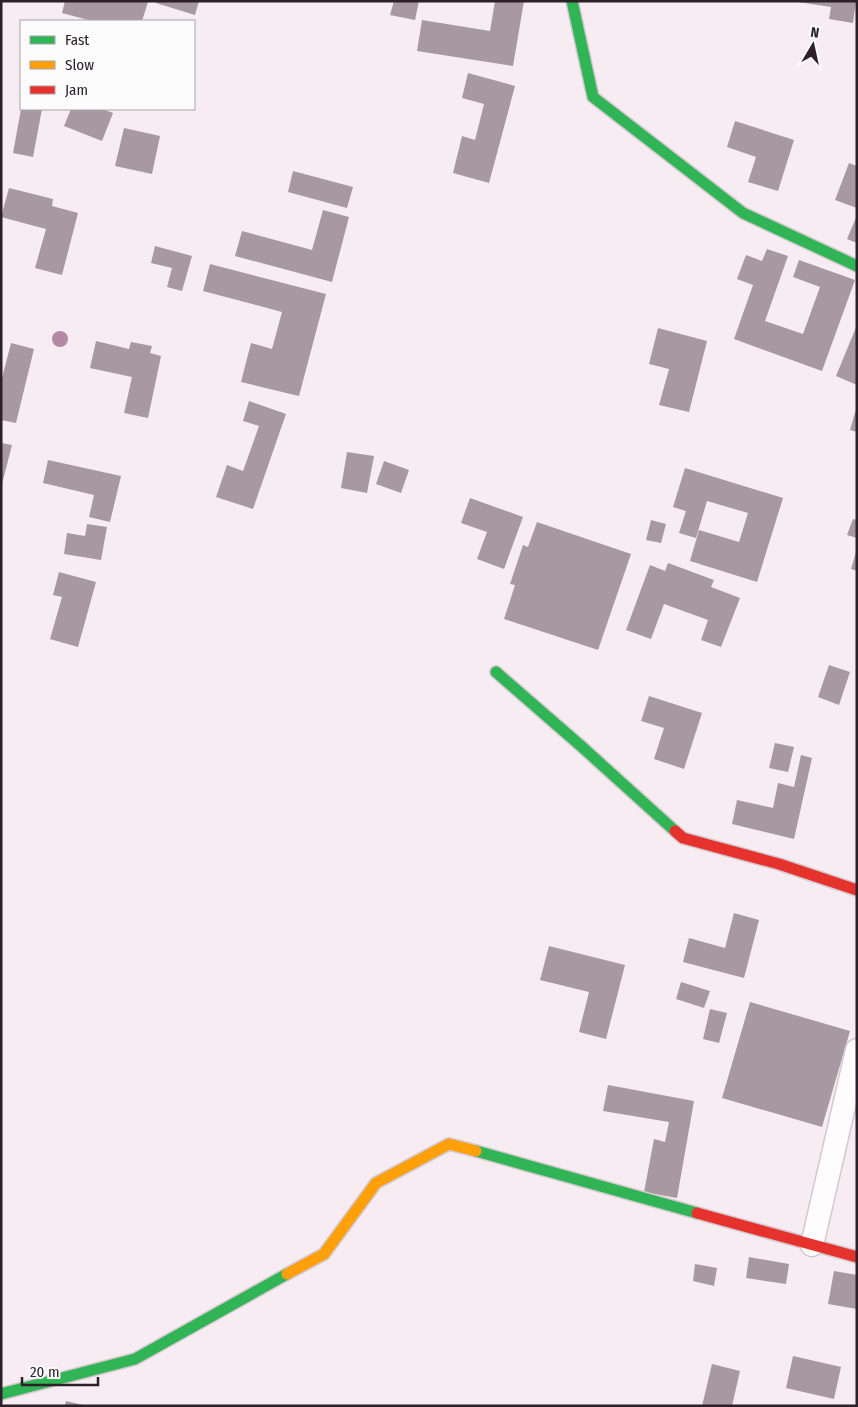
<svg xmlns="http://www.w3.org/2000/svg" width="858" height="1407" font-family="'Fira Sans Condensed',sans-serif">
  <rect width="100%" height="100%" fill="#f8ecf3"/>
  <!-- building -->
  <path fill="#a798a1" d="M65,1H147L148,2L142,21H92L62,13Z
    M156,1H199L195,15L156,3Z
    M394,1H419L415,20L390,15Z
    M495,1H524L513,66L417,51L422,20L490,31Z
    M798,1H856L853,23L829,19L831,7L798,2Z
    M468,73L515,86L489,183L453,173L462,136L475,140L484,104L462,98Z
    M21,109H42L33,157L13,153Z
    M71,109H102L113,113L102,141L64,126Z
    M735,121L794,140L778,191L748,182L756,157L727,147Z
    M124,128L160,136L152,174L115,166Z
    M849,163L857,166V208L835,200Z
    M293,171L353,187L347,208L288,192Z
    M9,188L53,199L52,206L78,213L62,275L35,268L46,229L1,217Z
    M323,210L349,217L332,282L235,256L242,231L312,250Z
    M857,215V243L847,239Z
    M155,246L192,256L182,291L167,287L172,268L151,263Z
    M767,249L788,256L765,321L803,334L820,287L793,277L799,260L855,280L822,371L734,339L753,285L737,279L746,255L762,261Z
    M210,264L326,294L299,396L241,382L251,343L272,349L282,312L203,291Z
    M857,325V385L836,376Z
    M658,328L707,341L689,412L659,405L669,369L649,364Z
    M96,341L129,349L131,342L152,346L150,353L161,356L148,418L124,413L132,377L90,368Z
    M11,343L34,349L16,423L1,420V382Z
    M249,401L286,414L253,509L216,497L227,465L243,471L259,426L243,421Z
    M856,409H857V432L850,430Z
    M1,443L12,445L2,484H1Z
    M347,452L374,456L367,493L341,488Z
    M48,460L121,476L110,522L89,517L94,495L43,483Z
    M384,461L409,470L401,493L376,484Z
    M685,468L783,498L757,582L690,561L699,530L739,542L748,513L707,501L696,538L679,533L686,511L673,507Z
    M470,498L523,517L504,569L477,559L487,532L461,523Z
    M853,519L857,520V538L847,535Z
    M651,520L666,524L661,543L646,540Z
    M537,522L631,554L598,650L504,619L515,585L510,584L523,545L528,547Z
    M87,524L107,527L101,560L64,554L67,533L85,536Z
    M856,552H857V571L851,569Z
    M668,563L714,580L711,587L740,598L721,647L701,640L708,620L664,604L651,639L626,630L650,565L665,571Z
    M59,572L96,582L78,647L50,639L62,597L53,595Z
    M829,665L850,672L839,705L818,697Z
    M649,696L702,713L684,769L654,759L664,728L641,721Z
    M775,743L794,747L788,772L769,768Z
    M801,755L812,758L794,839L732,824L737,800L773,808L778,783L794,787Z
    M734,913L759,920L744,978L683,962L689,938L725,948Z
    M549,946L625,965L606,1039L579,1032L589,992L540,980Z
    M681,982L710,991L704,1008L676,999Z
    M750,1002L850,1031L822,1127L722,1098Z
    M710,1009L727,1013L719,1043L703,1039Z
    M608,1085L694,1101L677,1198L644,1192L654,1139L665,1142L669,1122L603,1111Z
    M749,1257L789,1264L786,1284L746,1278Z
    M695,1264L717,1268L714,1286L693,1281Z
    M834,1271L857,1275V1309L828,1304Z
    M793,1356L841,1367L834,1399L786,1388Z
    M712,1364L740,1371L732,1406H702Z
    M66,1401L83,1405V1406H65Z"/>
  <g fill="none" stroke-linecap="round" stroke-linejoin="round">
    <defs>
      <path id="street" d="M812,1245L857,1050"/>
      <path id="fast" d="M572,1L593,97L743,213L857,266
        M496,672L581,746L675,831
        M476,1151L697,1213
        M1,1394L135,1359L287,1274"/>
      <path id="slow" d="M287,1274L324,1254L376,1183L449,1144L476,1151"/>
      <path id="jam" d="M675,831L683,838L779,864L857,890
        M697,1213L857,1257"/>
    </defs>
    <!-- street casing -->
    <use href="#street" stroke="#d4c8cf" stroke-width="25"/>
    <!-- fast casing -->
    <use href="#fast" stroke="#d4c8cf" stroke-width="14"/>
    <!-- slow casing -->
    <use href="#slow" stroke="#d4c8cf" stroke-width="14"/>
    <!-- jam casing -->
    <use href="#jam" stroke="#d4c8cf" stroke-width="14"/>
    <!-- street -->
    <use href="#street" stroke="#fefcfd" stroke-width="22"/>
    <!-- fast -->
    <use href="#fast" stroke="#30b455" stroke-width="11"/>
    <!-- slow -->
    <use href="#slow" stroke="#ff9f0a" stroke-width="11"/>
    <!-- jam -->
    <use href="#jam" stroke="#e5322d" stroke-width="11"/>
  </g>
  <!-- trees -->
  <circle fill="#b588a5" cx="60" cy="339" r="8"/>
  <!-- border -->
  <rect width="858" height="1407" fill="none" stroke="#2d2028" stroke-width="5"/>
  <!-- legend -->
  <rect x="20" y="20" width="175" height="90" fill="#fbfbfb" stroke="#a9a3a7"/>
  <rect x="30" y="36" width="25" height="8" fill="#30b455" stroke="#a9a3a7"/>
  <text x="65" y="45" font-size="15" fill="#2d2028">Fast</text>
  <rect x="30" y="61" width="25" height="8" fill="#ff9f0a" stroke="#a9a3a7"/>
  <text x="65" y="70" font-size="15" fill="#2d2028">Slow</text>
  <rect x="30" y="86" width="25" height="8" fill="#e5322d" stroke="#a9a3a7"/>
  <text x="65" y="95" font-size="15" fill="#2d2028">Jam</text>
  <!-- north arrow -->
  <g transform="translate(813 45) rotate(9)" stroke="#fbfbfb" stroke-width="4" paint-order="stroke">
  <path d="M0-4L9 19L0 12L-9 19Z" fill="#2d2028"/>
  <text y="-8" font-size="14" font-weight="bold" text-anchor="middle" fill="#2d2028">N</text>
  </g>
  <!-- scale -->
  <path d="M22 1377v8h76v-8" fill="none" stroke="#2d2028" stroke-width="2.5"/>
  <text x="30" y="1377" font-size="15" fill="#2d2028" stroke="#fbfbfb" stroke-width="4" paint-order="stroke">20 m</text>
</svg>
